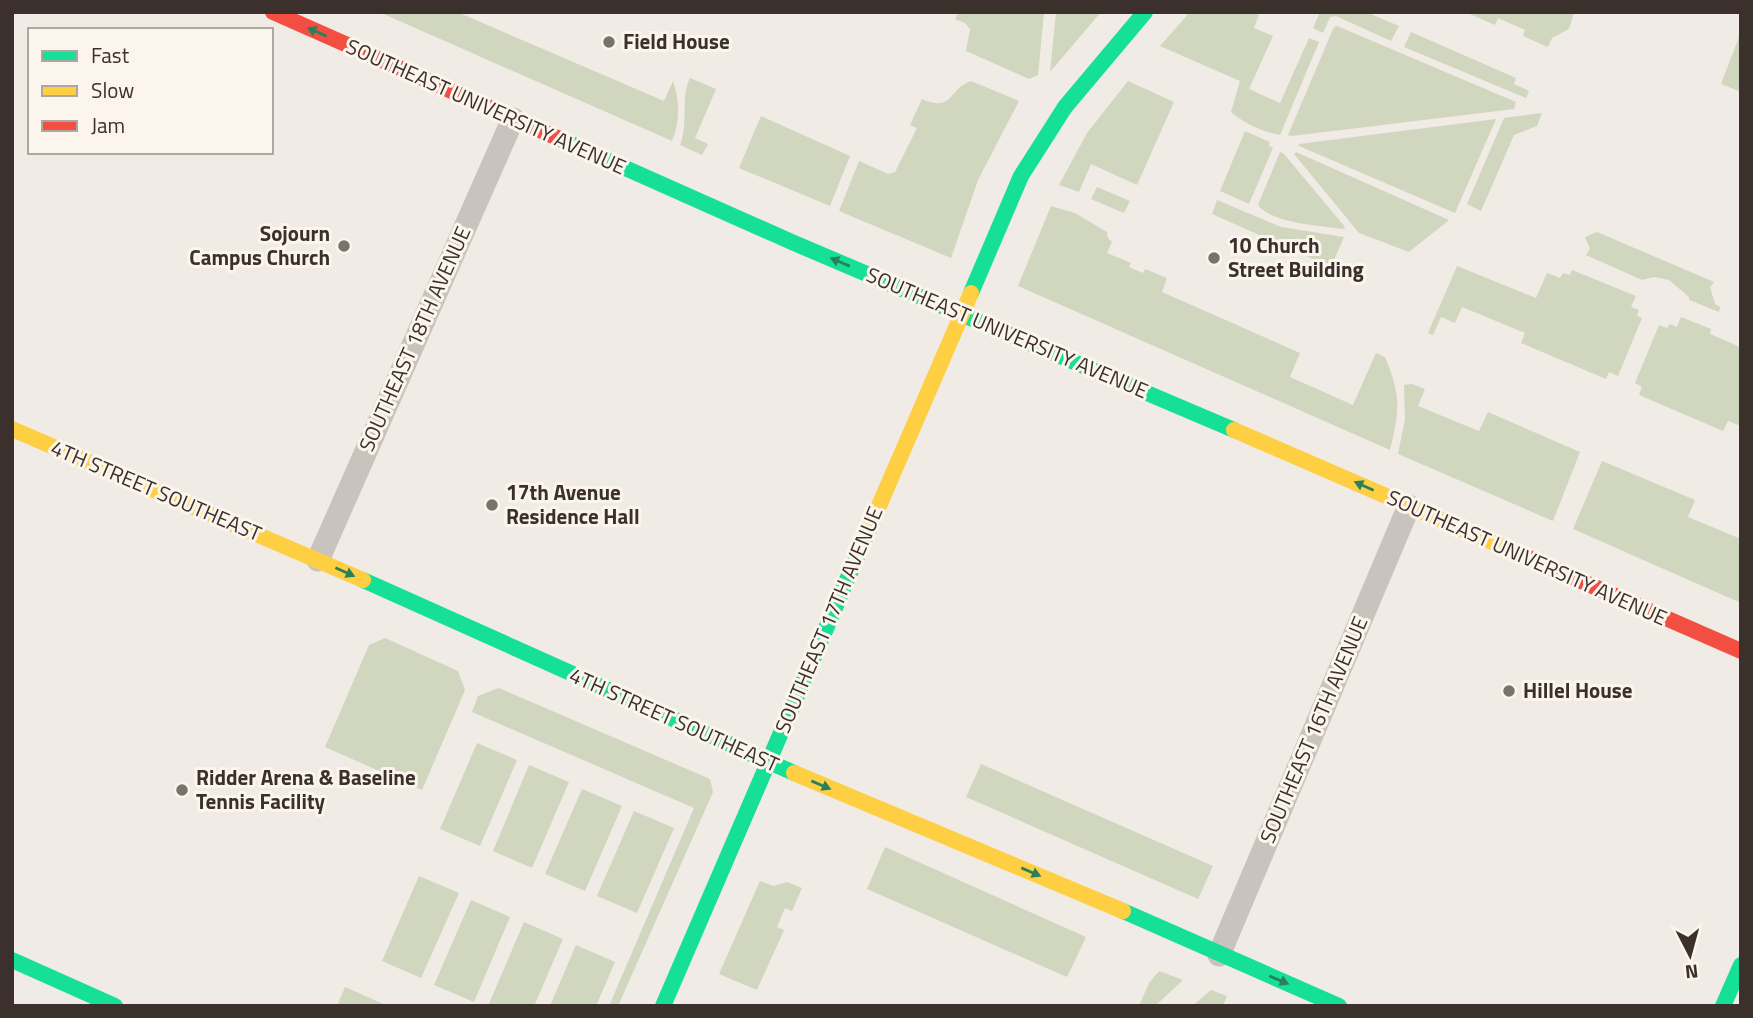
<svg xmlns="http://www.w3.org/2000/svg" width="1753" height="1018" font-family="'Titillium Web',sans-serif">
  <rect width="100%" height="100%" fill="#f0ebe5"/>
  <!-- green -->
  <path fill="#d1d6bf" d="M379,12H457L664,101L673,81C680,102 680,121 672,141Z
    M958,12H1044L1038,75L1029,79L966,51L970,29L965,23L955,19Z
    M1056,12H1101L1050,72Z
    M1190,12H1251L1259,15L1254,28L1273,36L1249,89L1280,103L1309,38L1319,42L1280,135C1262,132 1244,123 1231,112L1240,81L1160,46Z
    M1320,12H1366L1399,26L1391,41L1336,16L1330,17L1323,33L1313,28Z
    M1465,12H1574L1569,29L1552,38L1548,47L1523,36L1525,30L1498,18L1495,25Z
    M1337,26L1516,102L1514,109L1292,136L1288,135L1334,27Z
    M1411,32L1516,78L1514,84L1529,91L1526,98L1404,47Z
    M1739,37H1741V92L1721,84Z
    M690,78L716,89L695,138L708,144L702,155L680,145C689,123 680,97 690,78Z
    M971,81L1019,101L978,180L951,258L839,211L859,161L888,174L895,172L917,128L910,125L922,99C953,113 948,89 971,81Z
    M1128,81L1174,102L1137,185L1091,164L1079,192L1059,185L1087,133Z
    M1542,113L1537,126L1514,135L1481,211L1467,204L1504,118Z
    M761,116L850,156L830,206L739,168Z
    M1496,119L1455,213L1299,146V144Z
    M1245,131L1270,142L1269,146L1273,148L1249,204L1220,191Z
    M1280,152L1284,154L1345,227L1344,229C1323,226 1271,223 1258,205Z
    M1296,152L1449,220L1409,252L1359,233L1294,154Z
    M1097,187L1130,201L1124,213L1091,199Z
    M1217,200L1281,227L1344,237L1331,267L1212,214Z
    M1051,206L1075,213L1107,232L1108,238L1112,242L1107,253L1131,263L1129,267L1143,273L1145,269L1167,278L1162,292L1300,353L1290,377L1353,405L1376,353L1385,357C1401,396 1400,409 1390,450L1018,286Z
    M1597,232L1714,282L1710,287L1715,304L1720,307L1719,312L1689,300V297L1669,280L1654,277L1642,280L1586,255L1590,249L1585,237Z
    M1457,266L1536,298L1547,273L1560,278L1563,273L1570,275L1572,270L1636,296L1631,307L1639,310L1637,316L1642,318L1618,376L1609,372L1606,379L1521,343L1525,333L1462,307L1455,323L1441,317L1433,335L1428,333Z
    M1681,317L1711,329L1710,334L1738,346L1741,354V426L1728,421L1723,431L1639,395L1642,387L1635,383L1659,325L1667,328L1670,324L1677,327Z
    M1412,384L1425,389L1418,406L1479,431L1488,412L1580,452L1553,521L1398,454L1405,419L1404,385Z
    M1602,461L1695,500L1688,517L1741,539V603L1573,529Z
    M385,638L458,671L465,690L422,790L325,747L369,645Z
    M499,688L710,779L713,792L618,1006H609L694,808L472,712L478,696Z
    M477,743L517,760L480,846L440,829Z
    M981,764L1213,866L1198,899L966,797Z
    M529,765L569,782L532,868L493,851Z
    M582,789L622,806L585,891L545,874Z
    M634,811L674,828L637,913L597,896Z
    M885,847L1086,937L1067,977L867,889Z
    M419,876L459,893L421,978L382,961Z
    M760,881L774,886L787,882L802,888L792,911L785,908L777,927L784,930L757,990L719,974Z
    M471,900L510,917L474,1002L434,985Z
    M524,922L563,939L534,1006H488Z
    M576,945L615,962L596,1006H550Z
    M1159,971L1183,980L1155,1006H1139L1149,983Z
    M345,987L388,1006H337Z
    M1211,990L1227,996L1223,1006H1192Z"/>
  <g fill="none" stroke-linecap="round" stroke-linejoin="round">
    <!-- street -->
    <path stroke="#c9c3be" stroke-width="23" d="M318,560L513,119
      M1219,955L1409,506"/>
    <!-- fast -->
    <path stroke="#16e098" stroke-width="16" d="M560,139L794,243L1234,430
      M971,293L1021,176L1065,107L1145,12
      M363,580L794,773
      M1123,911L1339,1006
      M12,960L115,1006
      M663,1006L869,529
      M1723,1006L1741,965"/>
    <!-- slow -->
    <path stroke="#ffcf43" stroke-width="16" d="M12,429L363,580
      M1234,430L1508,549
      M869,529L971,293
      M794,773L1123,911"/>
    <!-- jam -->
    <path stroke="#f24e42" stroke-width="16" d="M273,12L560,139
      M1508,549L1741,651"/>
  </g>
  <!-- one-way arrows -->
  <defs><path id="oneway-solid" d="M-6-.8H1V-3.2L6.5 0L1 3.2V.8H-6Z" transform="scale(1.75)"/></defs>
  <g fill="#2a7f5c">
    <use href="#oneway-solid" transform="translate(317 32) rotate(-156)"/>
    <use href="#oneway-solid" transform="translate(840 262) rotate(-157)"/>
    <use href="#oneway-solid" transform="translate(1364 486) rotate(-156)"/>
    <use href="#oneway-solid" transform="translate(345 572) rotate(24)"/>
    <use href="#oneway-solid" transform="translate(821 785) rotate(23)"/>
    <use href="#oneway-solid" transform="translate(1031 872) rotate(23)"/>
    <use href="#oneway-solid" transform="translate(1279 980) rotate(23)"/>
  </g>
  <!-- markers -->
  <g fill="#7a716c" stroke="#fbf5ee" stroke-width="2.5">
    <circle cx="609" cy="42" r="7"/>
    <circle cx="344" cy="246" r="7"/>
    <circle cx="1214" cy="258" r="7"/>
    <circle cx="492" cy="505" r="7"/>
    <circle cx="1509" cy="691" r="7"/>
    <circle cx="182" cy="790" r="7"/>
  </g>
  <g text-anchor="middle" stroke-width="6" stroke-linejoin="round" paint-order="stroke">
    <!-- poi labels -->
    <g font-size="21" font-weight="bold" fill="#3b302b" stroke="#fbf5ee" text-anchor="start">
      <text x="623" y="49">Field House</text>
      <text x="330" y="241" text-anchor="end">Sojourn<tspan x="330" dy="24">Campus Church</tspan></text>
      <text x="1228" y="253">10 Church<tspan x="1228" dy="24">Street Building</tspan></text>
      <text x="506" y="500">17th Avenue<tspan x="506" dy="24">Residence Hall</tspan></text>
      <text x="1523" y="698">Hillel House</text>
      <text x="196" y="785">Ridder Arena &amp; Baseline<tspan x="196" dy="24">Tennis Facility</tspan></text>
    </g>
    <!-- street labels -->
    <g font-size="21" fill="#3b302b" stroke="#fbf5ee">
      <text transform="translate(486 107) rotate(24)" y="7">SOUTHEAST UNIVERSITY AVENUE</text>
      <text transform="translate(1007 333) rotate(23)" y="7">SOUTHEAST UNIVERSITY AVENUE</text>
      <text transform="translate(415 339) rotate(-66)" y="7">SOUTHEAST 18TH AVENUE</text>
      <text transform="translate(156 491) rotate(23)" y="7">4TH STREET SOUTHEAST</text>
      <text transform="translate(1527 558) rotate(24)" y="7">SOUTHEAST UNIVERSITY AVENUE</text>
      <text transform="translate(829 620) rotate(-67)" y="7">SOUTHEAST 17TH AVENUE</text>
      <text transform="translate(674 720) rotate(24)" y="7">4TH STREET SOUTHEAST</text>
      <text transform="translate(1314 730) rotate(-67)" y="7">SOUTHEAST 16TH AVENUE</text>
    </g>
  </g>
  <!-- border -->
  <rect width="1753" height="1018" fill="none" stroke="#3b302b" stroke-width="28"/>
  <!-- legend -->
  <rect x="28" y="28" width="245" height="126" fill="#fbf5ee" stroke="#aea6a0" stroke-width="2"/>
  <rect x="42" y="51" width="35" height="10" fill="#16e098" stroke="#aea6a0" stroke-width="2"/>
  <text x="91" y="63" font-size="21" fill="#3b302b">Fast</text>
  <rect x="42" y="86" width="35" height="10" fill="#ffcf43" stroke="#aea6a0" stroke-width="2"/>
  <text x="91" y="98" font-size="21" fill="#3b302b">Slow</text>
  <rect x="42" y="121" width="35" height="10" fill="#f24e42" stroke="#aea6a0" stroke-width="2"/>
  <text x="91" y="133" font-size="21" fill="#3b302b">Jam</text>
  <!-- north arrow -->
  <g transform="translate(1690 955) rotate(174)" stroke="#fbf5ee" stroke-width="5" paint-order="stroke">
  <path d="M0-5L12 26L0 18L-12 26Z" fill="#3b302b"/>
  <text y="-10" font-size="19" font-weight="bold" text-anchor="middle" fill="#3b302b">N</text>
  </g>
</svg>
